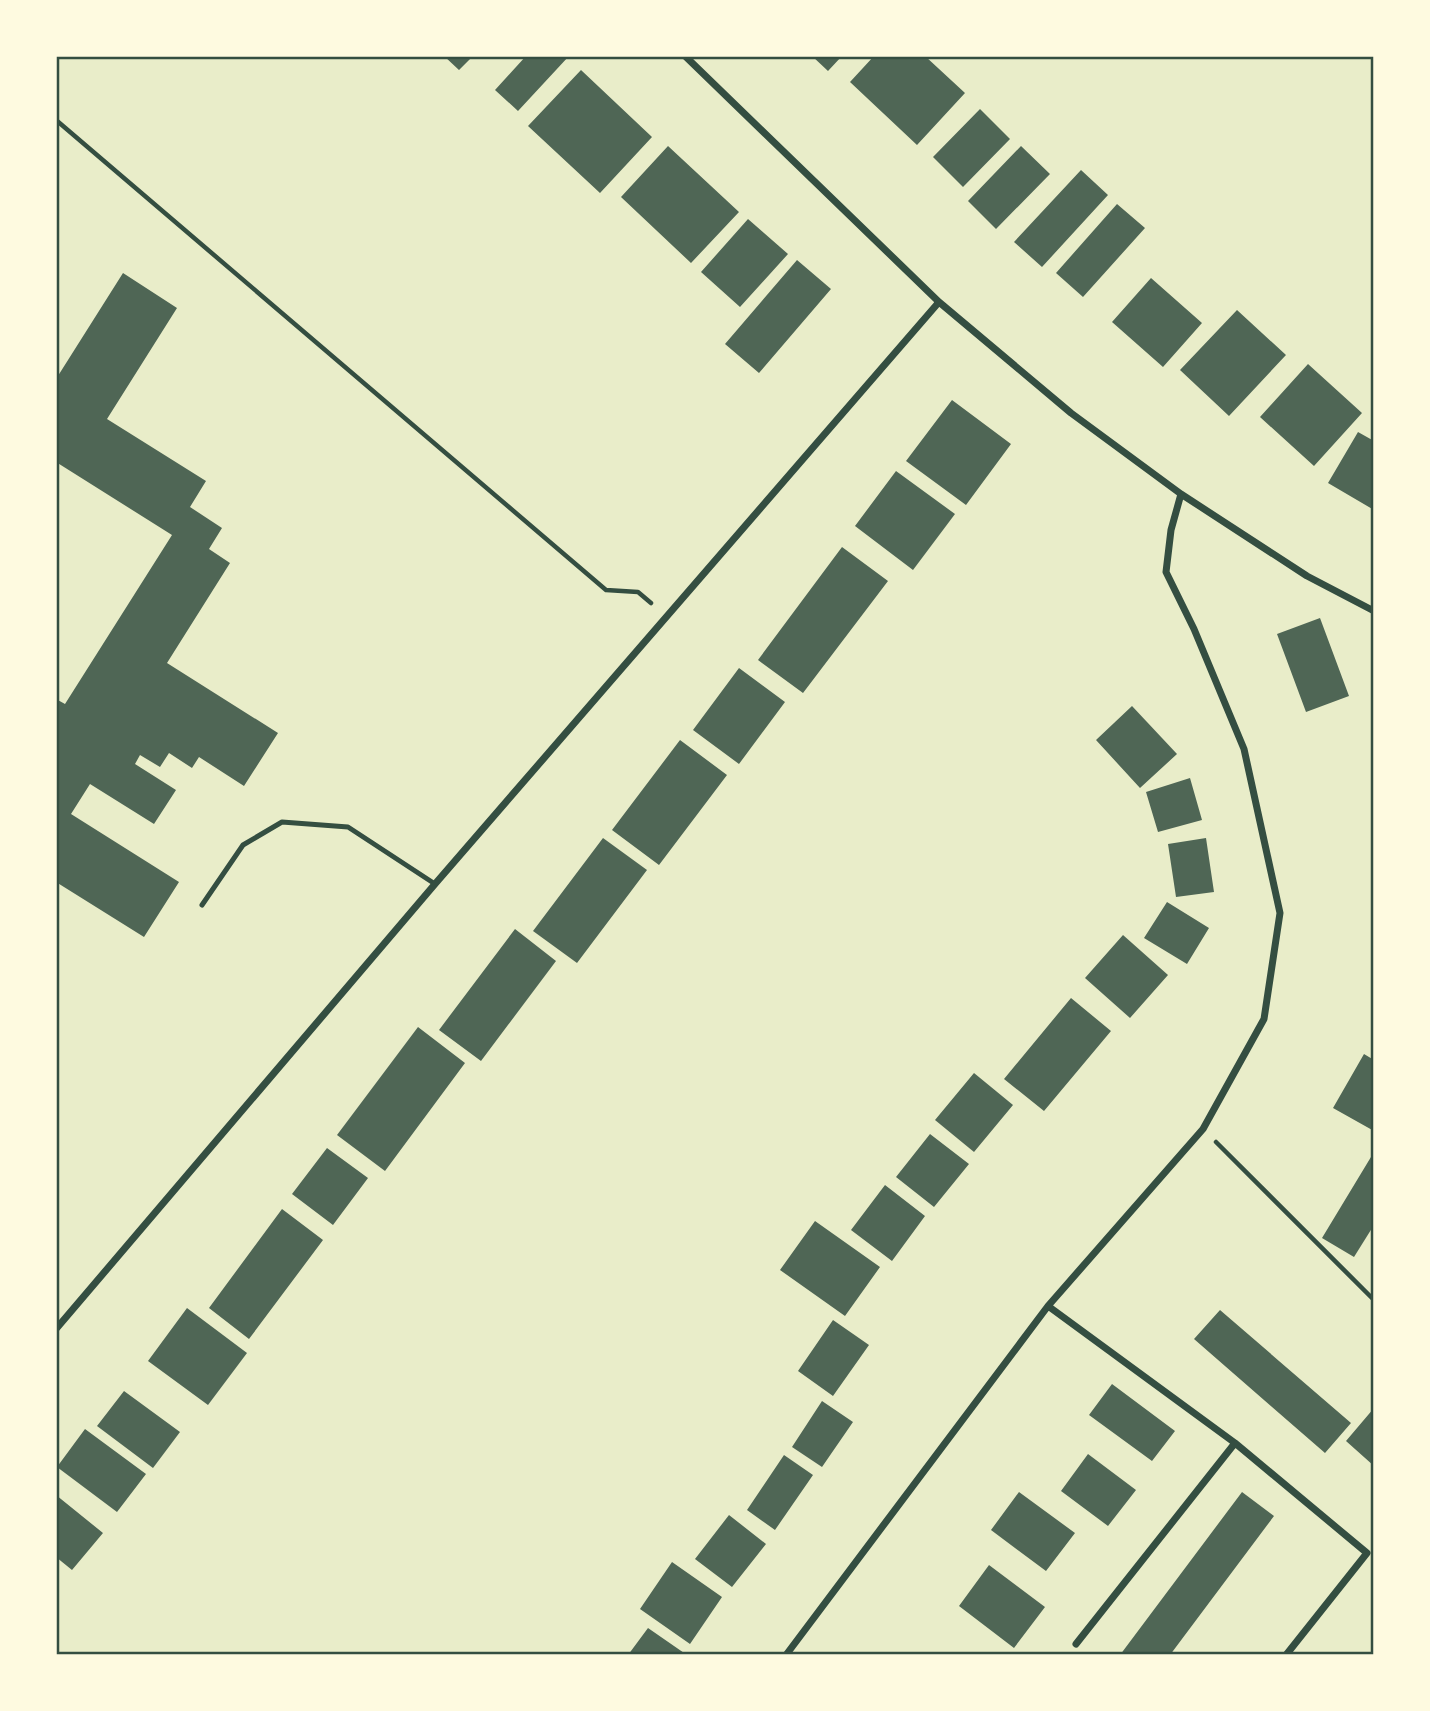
<svg xmlns="http://www.w3.org/2000/svg" width="1430" height="1711" font-family="'Exo 2',sans-serif">
  <rect width="100%" height="100%" fill="#e9edc9"/>
  <!-- building -->
  <path fill="#4f6655" d="M444,56H473L459,70Z
    M526,56H569L518,111L495,90Z
    M812,56H842L828,71Z
    M874,56H925L965,93L917,145L850,82Z
    M581,70L652,137L600,193L528,126Z
    M980,109L1010,139L963,187L933,157Z
    M668,146L739,212L691,263L621,197Z
    M1021,146L1050,174L996,229L968,201Z
    M1081,170L1108,195L1042,267L1014,242Z
    M1117,204L1145,228L1083,297L1056,273Z
    M748,219L788,254L740,307L701,272Z
    M797,260L831,289L759,373L725,344Z
    M123,273L177,308L107,419L206,481L190,507L222,528L209,549L230,563L167,663L278,733L244,786L199,757L192,768L169,753L160,767L140,755L135,764L176,790L154,824L90,784L71,814L179,882L144,937L56,882V699L65,704L172,535L56,462V379Z
    M1151,278L1202,323L1163,367L1112,322Z
    M1237,310L1286,355L1229,416L1180,370Z
    M1308,364L1362,413L1314,466L1260,417Z
    M952,400L1011,444L966,505L906,461Z
    M1358,432L1374,441V510L1328,483Z
    M896,471L955,514L913,570L855,526Z
    M842,547L888,581L803,693L758,660Z
    M1320,618L1349,696L1306,712L1277,634Z
    M739,668L785,702L739,764L693,730Z
    M1132,706L1177,754L1140,788L1096,740Z
    M680,740L727,775L659,865L612,830Z
    M1190,778L1202,820L1158,832L1146,792Z
    M603,838L647,870L577,963L533,931Z
    M1206,838L1214,892L1176,897L1168,844Z
    M1167,902L1209,928L1187,964L1144,938Z
    M515,929L556,961L481,1061L439,1030Z
    M1123,935L1168,975L1130,1018L1085,978Z
    M1071,998L1111,1031L1044,1111L1004,1079Z
    M418,1027L465,1063L385,1171L337,1135Z
    M1364,1054L1374,1060V1131L1333,1108Z
    M974,1073L1013,1105L974,1152L935,1120Z
    M930,1134L969,1164L934,1207L896,1177Z
    M327,1148L368,1178L333,1225L292,1194Z
    M1374,1152V1225L1354,1257L1322,1238Z
    M885,1185L925,1216L892,1261L851,1230Z
    M282,1209L323,1240L249,1339L209,1308Z
    M815,1221L880,1267L845,1316L780,1270Z
    M187,1308L247,1353L208,1405L148,1361Z
    M1220,1310L1351,1423L1325,1453L1194,1339Z
    M833,1320L869,1345L833,1396L798,1371Z
    M1112,1384L1175,1431L1152,1461L1089,1415Z
    M124,1391L180,1432L153,1468L97,1426Z
    M822,1401L853,1422L822,1467L792,1447Z
    M1374,1408V1466L1346,1441Z
    M85,1429L146,1474L117,1512L57,1467Z
    M1088,1454L1136,1490L1108,1526L1061,1491Z
    M784,1455L813,1475L775,1530L747,1510Z
    M1019,1492L1075,1533L1046,1571L991,1530Z
    M1242,1492L1274,1516L1170,1655H1120Z
    M56,1495L103,1533L72,1570L56,1557Z
    M729,1515L766,1544L732,1587L695,1559Z
    M672,1562L722,1597L690,1644L640,1609Z
    M989,1565L1045,1607L1014,1648L959,1606Z
    M648,1628L687,1655H628Z"/>
  <g fill="none" stroke-linecap="round" stroke-linejoin="round">
    <!-- path -->
    <path stroke="#344e41" stroke-width="4.5" d="M56,120L606,590L638,592L651,603
      M1216,1142L1374,1300"/>
    <!-- service -->
    <path stroke="#344e41" stroke-width="5" d="M202,905L243,845L282,822L348,827L435,884"/>
    <!-- minor -->
    <path stroke="#344e41" stroke-width="7" d="M685,56L939,302L1071,413L1181,494L1307,576L1374,611
      M1048,1306L1235,1443L1367,1553L1286,1655
      M56,1329L435,884L939,302
      M1076,1644L1235,1443
      M786,1655L1048,1306L1203,1129L1264,1019L1280,913L1244,749L1194,629L1166,572L1171,530L1181,494"/>
  </g>
  <!-- border -->
  <rect width="1430" height="1711" fill="none" stroke="#fefae0" stroke-width="116"/>
  <rect x="58" y="58" width="1314" height="1595" fill="none" stroke="#344e41" stroke-width="2.5"/>
</svg>
